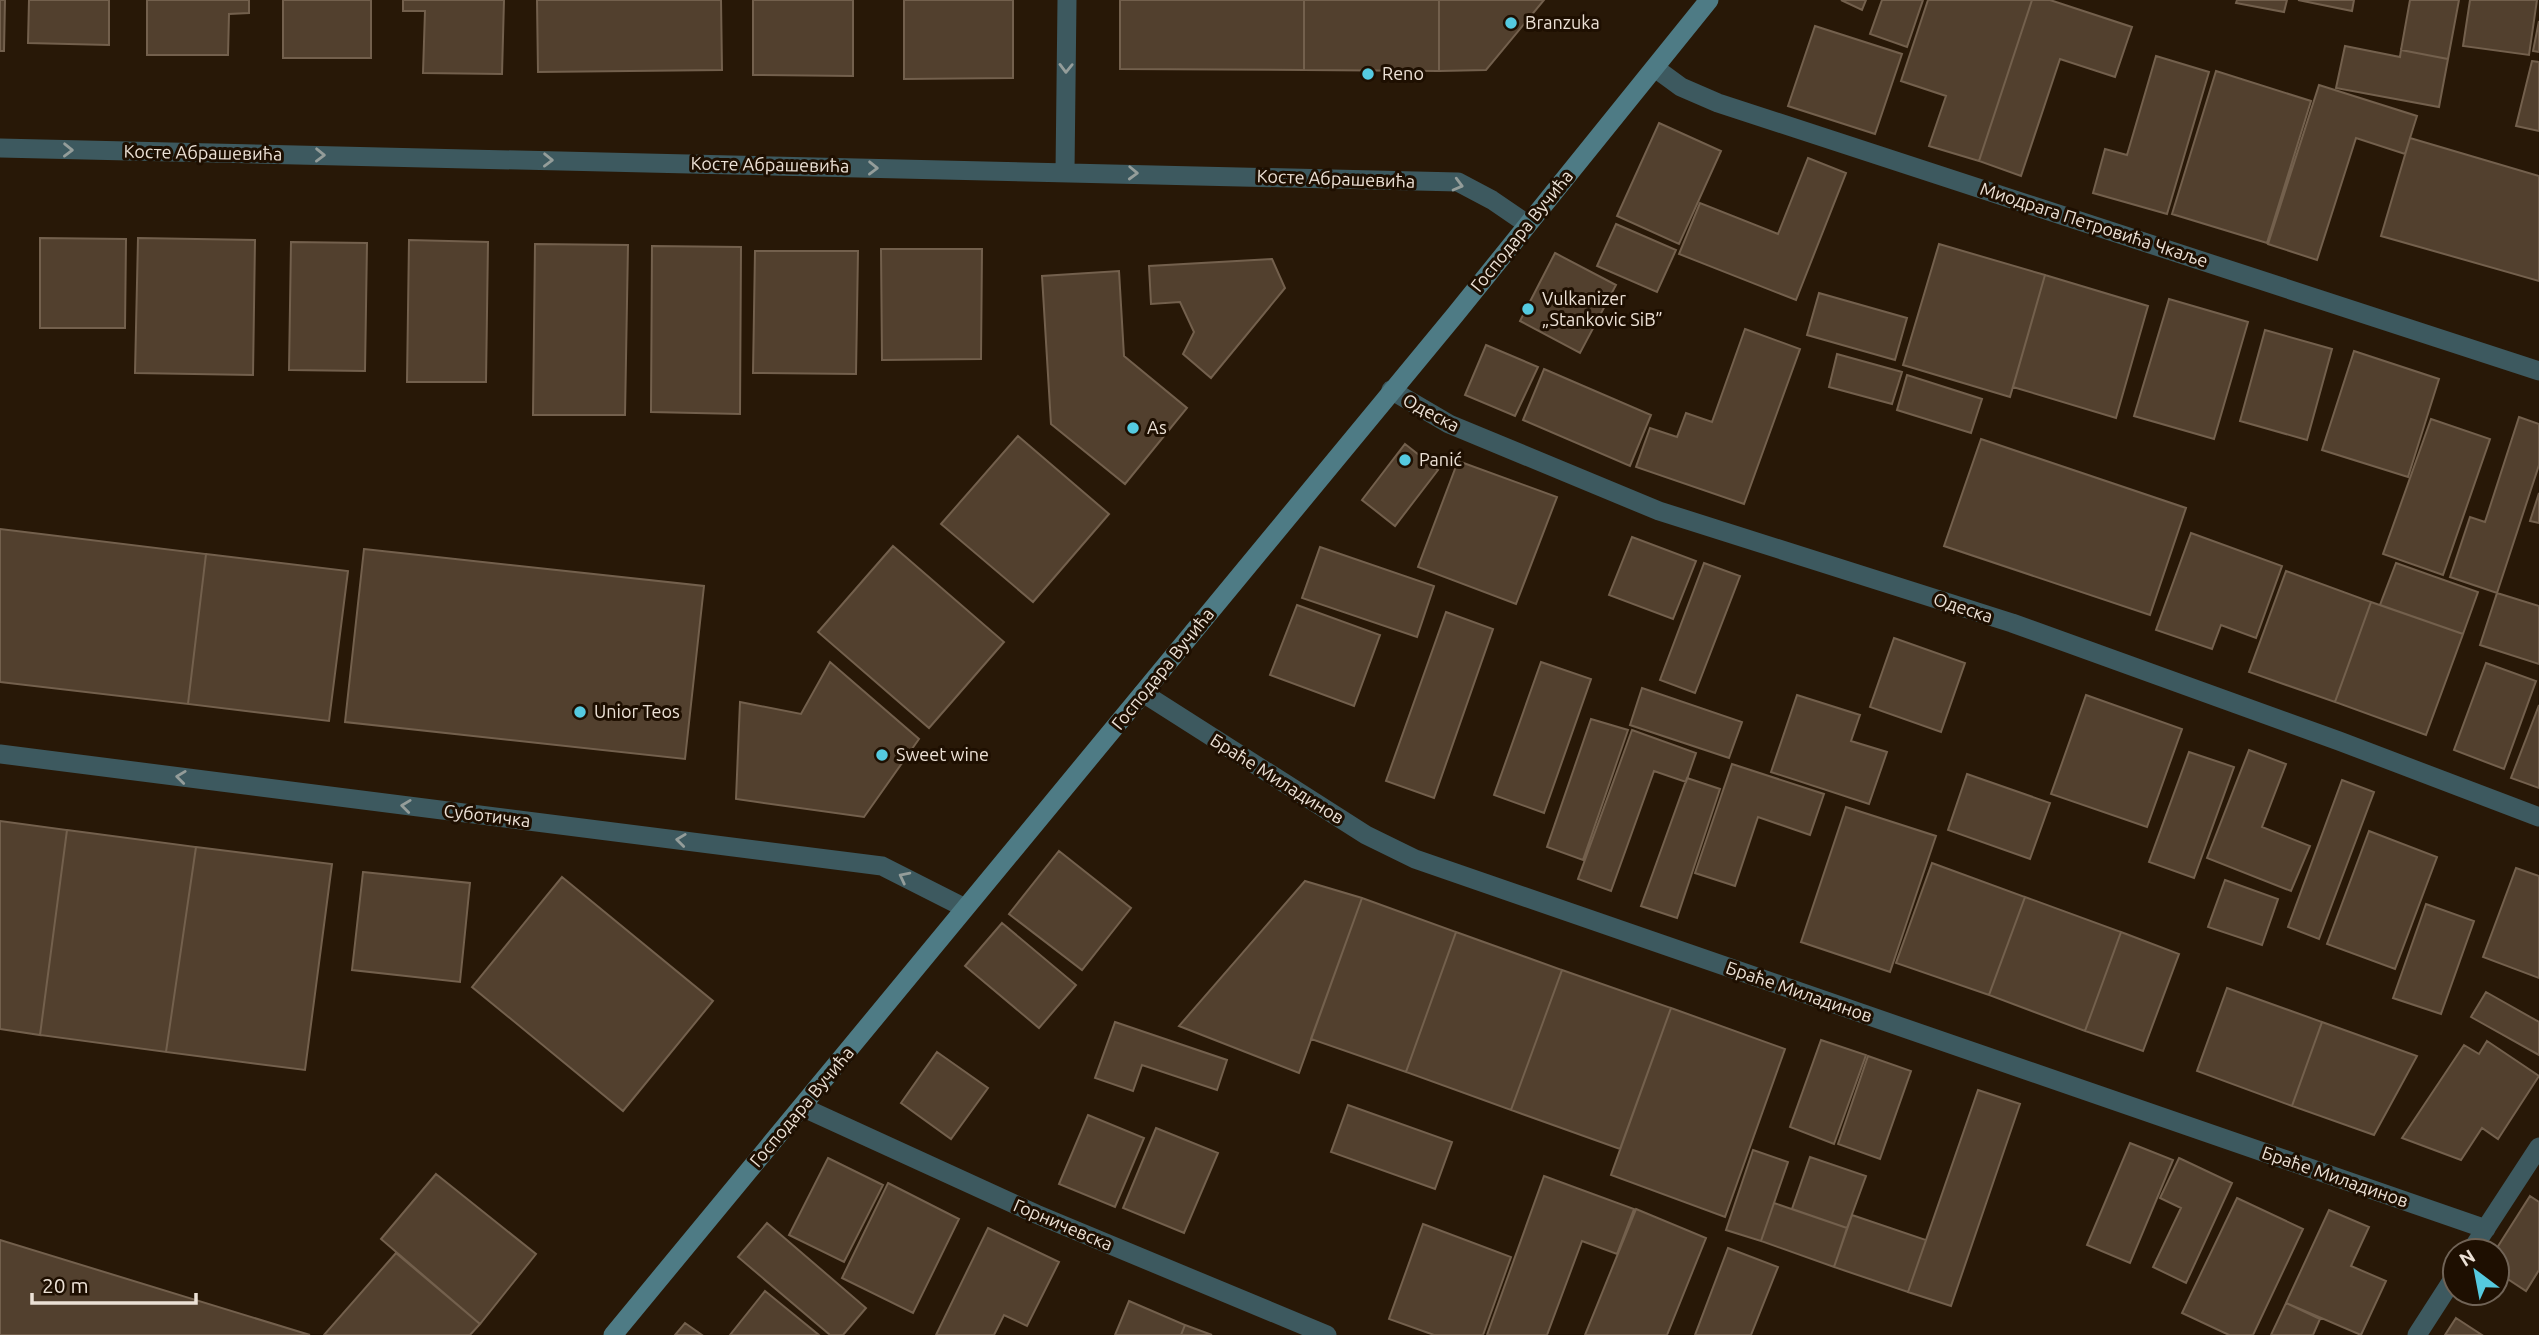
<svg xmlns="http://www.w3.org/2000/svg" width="2539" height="1335" font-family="Ubuntu,sans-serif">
  <rect width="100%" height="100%" fill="#281807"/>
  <!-- building -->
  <path fill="#52402e" stroke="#73604d" stroke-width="2" d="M0,0H5L4,51H0Z
    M29,0H109V45L28,43Z
    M147,0H249V13L229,14L228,55H147Z
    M283,0H371V58H283Z
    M403,0H504L502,74L423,73L425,11H403Z
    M537,0H721L722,70L538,72Z
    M753,0H853V76L753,75Z
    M904,0H1013V78L904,79Z
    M1120,0H1304V70L1120,69Z
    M1304,0H1439V71L1304,70Z
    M1439,0H1544L1486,70L1439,71Z
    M1841,0H1866L1862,10Z
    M1882,0H1923L1907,47L1870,34Z
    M1928,0H2032L1979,161L1929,146L1946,96L1901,81Z
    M2032,0H2050L2132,27L2115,77L2060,59L2021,176L1979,161Z
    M2237,0H2287L2284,12L2236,3Z
    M2298,0H2354L2352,11Z
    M2410,0H2459L2448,59L2401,50Z
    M2470,0H2537L2529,55L2463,46Z
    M2539,21V52L2533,51Z
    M1815,26L1902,54L1875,134L1788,106Z
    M2345,46L2400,57L2401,50L2448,59L2439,107L2336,88Z
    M2156,56L2209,72L2167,214L2093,193L2105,149L2127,155Z
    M2532,61L2539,62V131L2516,126Z
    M2216,71L2311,101L2267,243L2172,214Z
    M2319,85L2417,116L2405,154L2356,138L2317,260L2268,244Z
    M1659,123L1721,151L1679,244L1617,216Z
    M2410,138L2539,176V281L2381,236Z
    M1808,158L1846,173L1796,300L1679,254L1700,203L1778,234Z
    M1616,224L1676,250L1657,292L1597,266Z
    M40,238L126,239L125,328H40Z
    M138,238L255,240L253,375L135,373Z
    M409,240L488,242L486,382H407Z
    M291,242L367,243L365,371L289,370Z
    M535,244L628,245L625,415H533Z
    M1939,244L2045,275L2010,397L1903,365Z
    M652,246L741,247L740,414L651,412Z
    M881,249H982L981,359L882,360Z
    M755,251H858L856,374L753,373Z
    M1555,253L1616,285L1580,353L1520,321Z
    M1272,259L1285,288L1211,378L1183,354L1194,332L1180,302L1151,304L1149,266Z
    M1119,271L1124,356L1187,408L1125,484L1051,424L1042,276Z
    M2045,275L2148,306L2116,418L2013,387Z
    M1819,293L1907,318L1895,360L1807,335Z
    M2169,299L2248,322L2214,439L2134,416Z
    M1745,329L1800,349L1744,504L1636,467L1650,428L1677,437L1686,413L1712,422Z
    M2265,330L2332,349L2307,440L2240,421Z
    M1486,345L1538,367L1515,416L1465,395Z
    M2354,351L2439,379L2408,477L2322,450Z
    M1837,354L1902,372L1892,404L1829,387Z
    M1544,369L1651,415L1630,466L1523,420Z
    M1907,375L1982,399L1971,433L1897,410Z
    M2519,417L2539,424V465L2497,593L2450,577L2470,517L2485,522Z
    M2431,419L2490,439L2443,575L2383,554Z
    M1018,436L1109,514L1033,602L941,524Z
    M1981,439L2186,508L2150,615L1944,546Z
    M1405,444L1438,470L1395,526L1362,500Z
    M1458,461L1557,497L1516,604L1418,567Z
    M2539,493V523L2530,521Z
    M0,529L206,554L188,704L0,682Z
    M2191,533L2282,566L2256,638L2221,625L2212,649L2156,630Z
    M1632,537L1696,561L1673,619L1609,595Z
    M893,546L1004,642L929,728L818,632Z
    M1320,547L1434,586L1417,637L1302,598Z
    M364,549L704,586L685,759L345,722Z
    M206,554L348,571L329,721L188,704Z
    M1704,563L1740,576L1695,693L1660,680Z
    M2396,563L2478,592L2463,634L2380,605Z
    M2286,571L2371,602L2335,702L2249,672Z
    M2497,593L2539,606V664L2480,645Z
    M2371,602L2463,634L2426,735L2335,702Z
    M1297,605L1380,635L1354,706L1270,675Z
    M1446,612L1493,629L1434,798L1386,781Z
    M1894,638L1965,663L1941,732L1870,707Z
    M830,662L919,739L864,817L736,799L740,702L801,714Z
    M1541,662L1591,679L1544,813L1494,795Z
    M2486,663L2536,681L2504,769L2454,750Z
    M1642,688L1742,722L1729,758L1630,725Z
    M1797,695L1860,715L1851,741L1887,752L1869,804L1771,772Z
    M2086,695L2182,729L2147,827L2051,794Z
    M2539,705V788L2511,778Z
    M1591,719L1628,730L1583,860L1547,847Z
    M1632,730L1696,753L1686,782L1654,771L1611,891L1578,879Z
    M2249,750L2286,764L2262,827L2310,846L2291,891L2207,858Z
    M2189,752L2234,767L2194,878L2149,862Z
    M1732,764L1824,794L1810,835L1758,817L1735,886L1695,873Z
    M1967,774L2050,803L2030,859L1948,830Z
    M1687,778L1720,789L1677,918L1641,906Z
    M2342,780L2374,792L2319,939L2288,927Z
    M1846,807L1936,836L1890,972L1801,942Z
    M0,821L67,830L40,1035L0,1029Z
    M67,830L196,847L166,1052L40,1035Z
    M2369,831L2437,857L2395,969L2327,944Z
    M196,847L332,864L305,1070L166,1052Z
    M1059,851L1131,908L1082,970L1009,914Z
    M1932,863L2025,897L1989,995L1896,963Z
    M2516,868L2539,876V978L2483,957Z
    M363,872L470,883L460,982L352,970Z
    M562,877L713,1001L623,1111L472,987Z
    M2225,880L2278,899L2262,945L2208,927Z
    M1305,881L1362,898L1299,1073L1179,1026Z
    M2025,897L2121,932L2085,1031L1989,995Z
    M1362,898L1456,932L1406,1072L1311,1039Z
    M2426,904L2474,921L2441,1014L2393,998Z
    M1002,923L1076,985L1039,1028L965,966Z
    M1456,932L1562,970L1511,1110L1406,1072Z
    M2121,932L2179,954L2143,1051L2085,1031Z
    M1562,970L1671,1008L1620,1149L1511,1110Z
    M2227,988L2322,1022L2292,1106L2197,1071Z
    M2486,992L2539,1022V1055L2471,1017Z
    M1671,1008L1785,1049L1725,1217L1611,1175Z
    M1115,1022L1227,1060L1217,1090L1142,1065L1133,1091L1095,1078Z
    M2322,1022L2417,1056L2374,1135L2292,1106Z
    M1821,1040L1866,1055L1834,1144L1790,1127Z
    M2487,1041L2539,1076L2498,1139L2482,1128L2461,1160L2402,1138L2464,1045L2479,1054Z
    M937,1052L988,1088L951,1139L901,1103Z
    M1868,1056L1911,1071L1880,1159L1838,1144Z
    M1978,1090L2020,1104L1951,1306L1908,1292Z
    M1348,1105L1452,1142L1435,1189L1331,1152Z
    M1088,1115L1144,1138L1115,1207L1059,1184Z
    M1156,1128L1218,1153L1184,1233L1123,1208Z
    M2130,1143L2173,1160L2130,1263L2087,1245Z
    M1753,1150L1788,1162L1761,1241L1726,1230Z
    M1810,1157L1866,1176L1847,1228L1792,1209Z
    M828,1158L883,1185L844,1262L789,1235Z
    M2179,1158L2232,1183L2186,1283L2153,1267L2181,1208L2160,1198Z
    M436,1174L536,1254L480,1324L381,1239Z
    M1544,1176L1634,1209L1617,1254L1582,1241L1547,1335H1487Z
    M888,1183L959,1219L913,1313L842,1278Z
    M2530,1196L2539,1202V1270L2526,1291L2497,1272L2495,1251Z
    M2237,1198L2303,1229L2253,1335H2229L2182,1313Z
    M1774,1203L1847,1228L1834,1267L1761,1241Z
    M1636,1209L1706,1238L1667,1335H1585Z
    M2329,1210L2369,1227L2351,1266L2386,1281L2361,1335L2286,1303Z
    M1852,1215L1926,1240L1908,1292L1834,1267Z
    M767,1223L866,1308L843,1335H830L738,1257Z
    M1423,1224L1511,1257L1483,1335H1434L1389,1319Z
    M988,1228L1059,1262L1027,1326L1004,1315L994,1335H936Z
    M0,1240L310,1335H0Z
    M1728,1248L1778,1267L1751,1335H1695Z
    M396,1253L480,1324L470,1335H324Z
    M765,1291L819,1335H730Z
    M1129,1301L1185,1325L1181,1335H1115Z
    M2286,1303L2320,1319L2313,1335H2271Z
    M2456,1318L2482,1335H2445Z
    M685,1323L702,1335H675Z
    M1185,1325L1212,1335H1181Z"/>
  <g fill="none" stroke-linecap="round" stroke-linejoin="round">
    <!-- minor -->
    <path stroke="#3d595f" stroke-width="19" d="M1655,68L1681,87L1718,103L2539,371
      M0,148L1458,182L1492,200L1527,224
      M1065,172L1067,0
      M1391,390L1449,424L1659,511L2012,623L2339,741L2539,817
      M1143,693L1366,835L1415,859L2486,1229
      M0,754L882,866L965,908
      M802,1107L1036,1214L1327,1335
      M2471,1251L2539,1147
      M2417,1335L2455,1276"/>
    <!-- secondary -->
    <path stroke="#4e7b85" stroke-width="19" d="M613,1335L1455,315L1709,0"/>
  </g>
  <!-- one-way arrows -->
  <defs><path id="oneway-chevron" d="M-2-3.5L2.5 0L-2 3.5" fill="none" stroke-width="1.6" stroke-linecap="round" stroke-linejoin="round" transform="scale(1.75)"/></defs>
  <g stroke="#949d9a">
    <use href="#oneway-chevron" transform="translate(1066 68) rotate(91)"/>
    <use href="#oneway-chevron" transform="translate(68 150) rotate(1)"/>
    <use href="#oneway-chevron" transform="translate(320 155) rotate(1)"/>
    <use href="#oneway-chevron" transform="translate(548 160) rotate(1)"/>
    <use href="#oneway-chevron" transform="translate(873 168) rotate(1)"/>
    <use href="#oneway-chevron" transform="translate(1133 173) rotate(2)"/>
    <use href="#oneway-chevron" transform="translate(1458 185) rotate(15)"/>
    <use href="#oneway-chevron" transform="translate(181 777) rotate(-173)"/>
    <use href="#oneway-chevron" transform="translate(406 806) rotate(-173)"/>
    <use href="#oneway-chevron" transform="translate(681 840) rotate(-173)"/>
    <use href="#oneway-chevron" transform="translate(904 877) rotate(-153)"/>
  </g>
  <!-- markers -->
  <g fill="#55cae0" stroke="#1e0f01" stroke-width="2.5">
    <circle cx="1511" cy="23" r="7"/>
    <circle cx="1368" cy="74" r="7"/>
    <circle cx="1528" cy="309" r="7"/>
    <circle cx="1133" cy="428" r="7"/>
    <circle cx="1405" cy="460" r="7"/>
    <circle cx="580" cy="712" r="7"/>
    <circle cx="882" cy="755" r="7"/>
  </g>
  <g text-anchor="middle" stroke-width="6" stroke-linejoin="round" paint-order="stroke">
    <!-- poi labels -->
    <g font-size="18" fill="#ece1d6" stroke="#1e0f01" text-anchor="start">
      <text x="1525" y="29">Branzuka</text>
      <text x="1382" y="80">Reno</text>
      <text x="1542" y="305">Vulkanizer<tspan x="1542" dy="21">„Stankovic SiB”</tspan></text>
      <text x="1147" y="434">As</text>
      <text x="1419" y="466">Panić</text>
      <text x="594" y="718">Unior Teos</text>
      <text x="896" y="761">Sweet wine</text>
    </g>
    <!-- street labels -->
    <g font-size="18" fill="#ece1d6" stroke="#1e0f01">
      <text transform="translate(203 153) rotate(1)" y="6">Косте Абрашевића</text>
      <text transform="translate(770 165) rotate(1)" y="6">Косте Абрашевића</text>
      <text transform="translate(1336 179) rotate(2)" y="6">Косте Абрашевића</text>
      <text transform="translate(2094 225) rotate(18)" y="6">Миодрага Петровића Чкаље</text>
      <text transform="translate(1522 231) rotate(-51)" y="6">Господара Вучића</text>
      <text transform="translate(1431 413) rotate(28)" y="6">Одеска</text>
      <text transform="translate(1963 608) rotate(18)" y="6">Одеска</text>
      <text transform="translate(1163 669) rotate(-51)" y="6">Господара Вучића</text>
      <text transform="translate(1277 779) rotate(32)" y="6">Браће Миладинов</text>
      <text transform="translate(487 816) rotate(7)" y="6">Суботичка</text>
      <text transform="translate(1799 992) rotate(19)" y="6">Браће Миладинов</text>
      <text transform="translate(802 1107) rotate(-50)" y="6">Господара Вучића</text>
      <text transform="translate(2335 1177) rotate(19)" y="6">Браће Миладинов</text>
      <text transform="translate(1063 1225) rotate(23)" y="6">Горничевска</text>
    </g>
  </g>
  <!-- north arrow -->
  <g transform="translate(2476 1272) rotate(328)"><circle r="33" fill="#1e0f01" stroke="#706356" stroke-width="2"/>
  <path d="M0-5L12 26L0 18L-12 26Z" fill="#55cae0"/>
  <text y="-10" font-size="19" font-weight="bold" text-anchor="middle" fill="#ece1d6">N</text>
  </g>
  <!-- scale -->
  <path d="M32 1293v10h164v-10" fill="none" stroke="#ece1d6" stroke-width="3.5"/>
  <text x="42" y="1293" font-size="21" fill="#ece1d6" stroke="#1e0f01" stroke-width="5" paint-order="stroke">20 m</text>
</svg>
